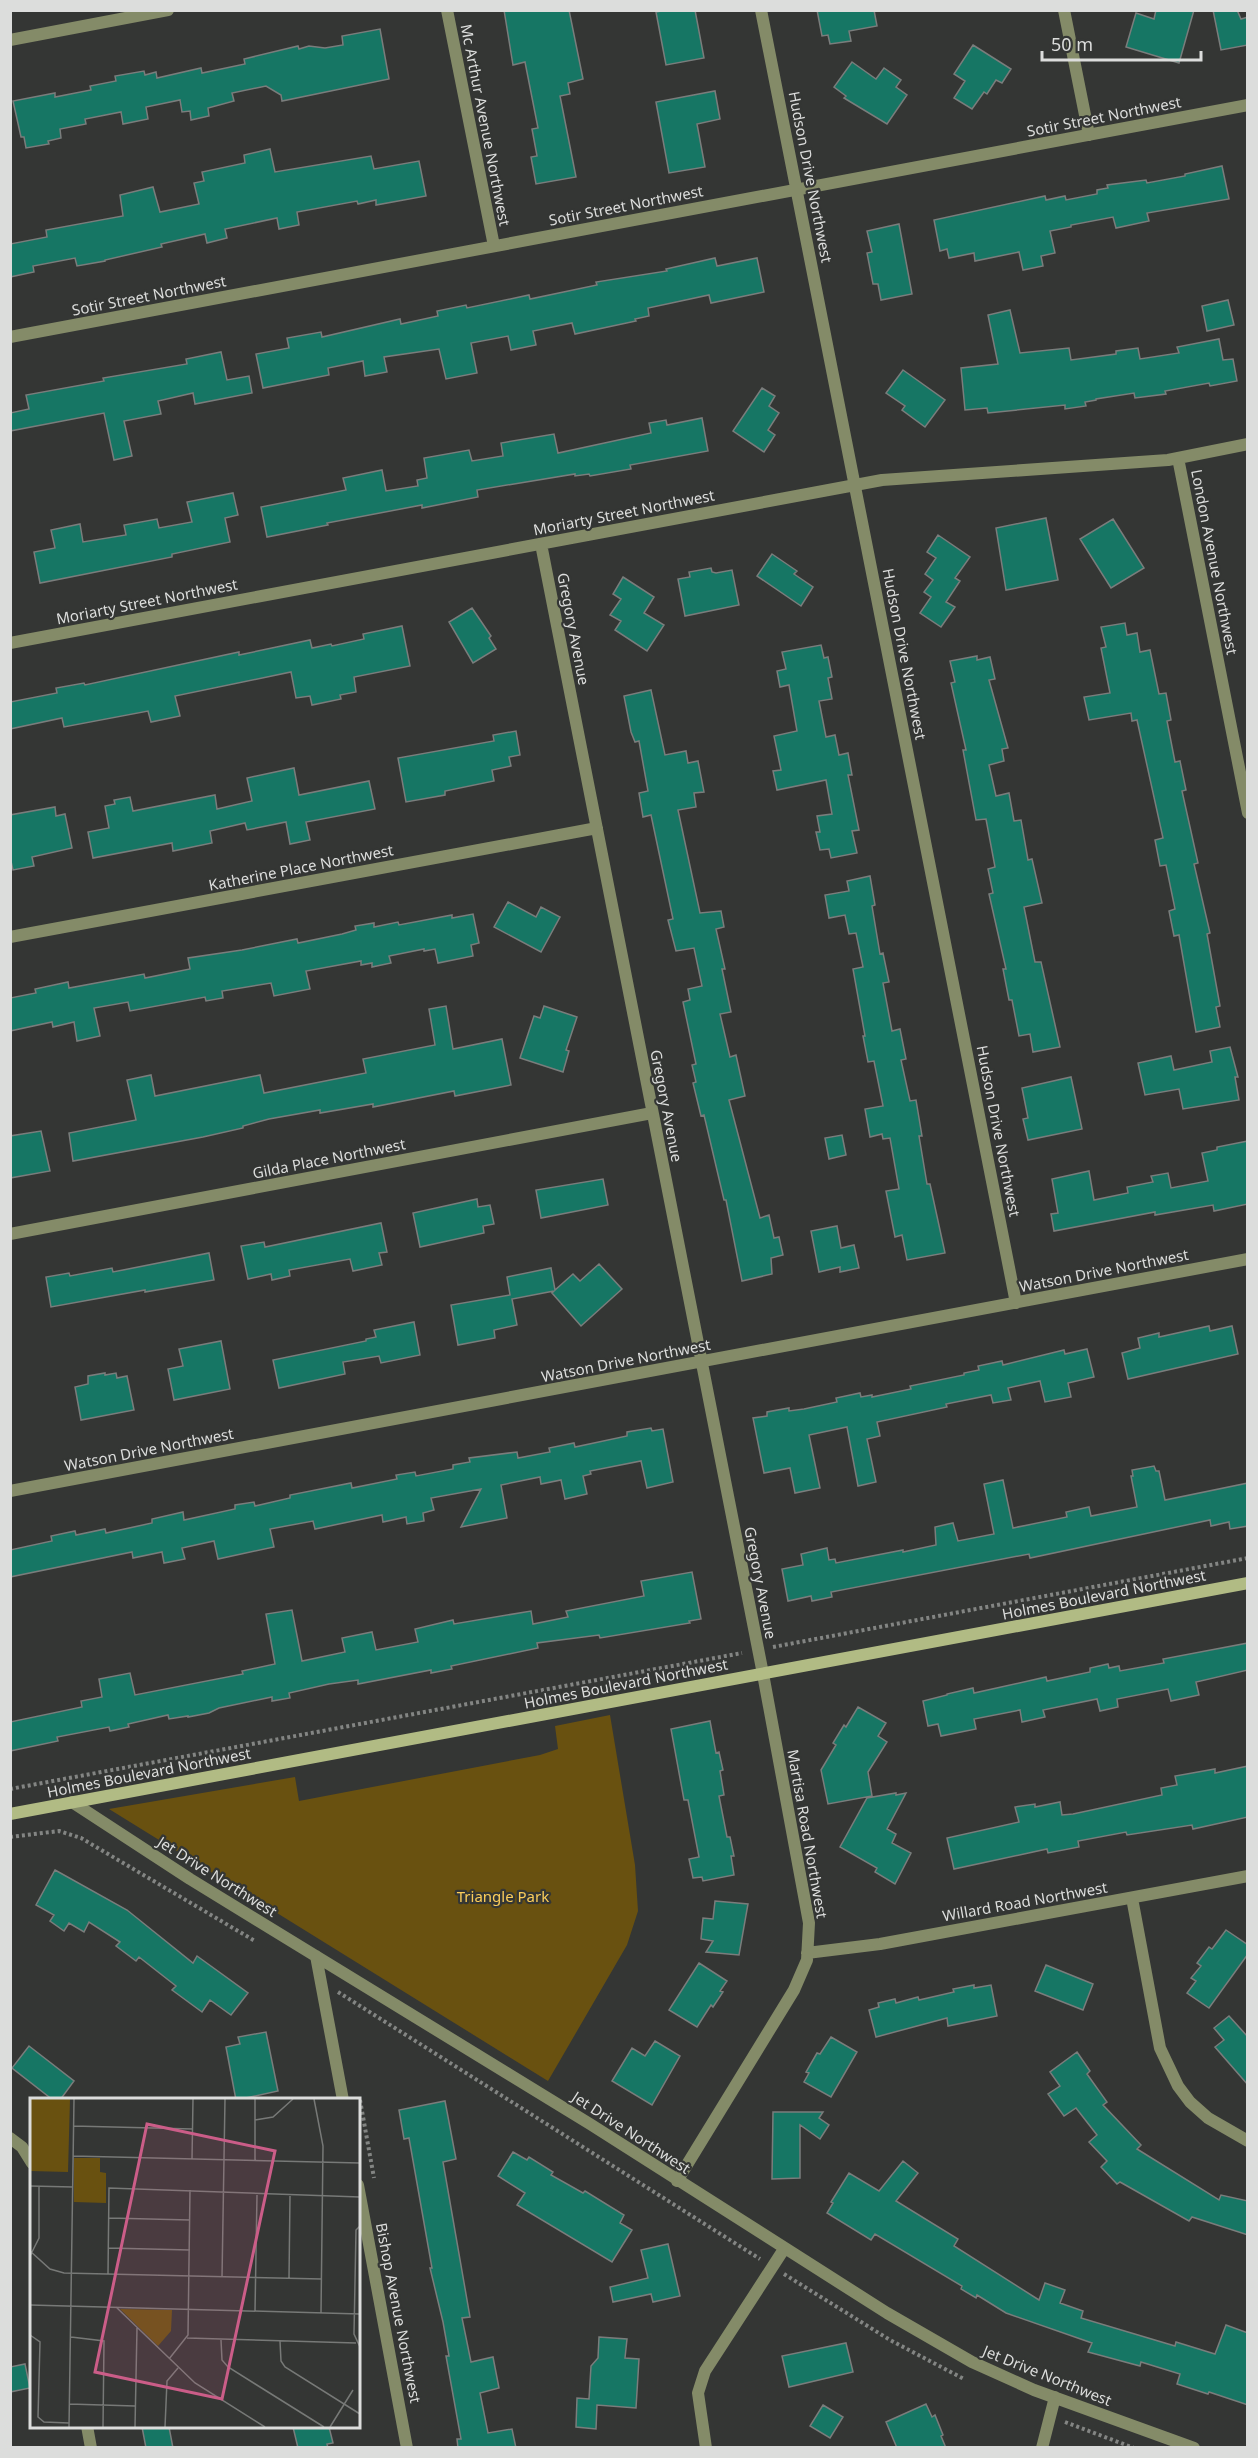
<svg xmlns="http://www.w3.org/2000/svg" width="1258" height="2458" font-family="'Noto Sans',sans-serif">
  <rect width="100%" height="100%" fill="#343634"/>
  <!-- green -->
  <path fill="#695110" d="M610,1715L635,1865L638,1911L627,1945L548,2081L109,1809L295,1777L299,1801L540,1755L558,1749L555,1726Z"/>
  <!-- building -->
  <path fill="#167664" stroke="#7a7d7c" stroke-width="1.5" d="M504,10H569L583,79L568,83L570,94L560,96L576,177L536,184L531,157L537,156L532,129L538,128L525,62L513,65Z
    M666,10H695L704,58L666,65L656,12Z
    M817,10H874L877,26L849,31L851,41L830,44L828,35L822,36Z
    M1156,10H1194L1179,63L1126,47L1136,13L1154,19Z
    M1213,10H1237L1241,19L1248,17V45L1221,50Z
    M380,29L389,79L282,101L281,95L266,86L232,93L234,101L208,108L209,116L191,120L190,111L182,112L180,100L146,107L148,119L123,124L121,112L85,119L86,124L60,129L61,138L48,141L49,144L26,148L24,137H21L13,101L55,93V97L91,90L90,86L116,81L115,76L144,71L145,75L156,72L157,78L201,68L202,73L245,64L244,59L298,46L299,49L309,46L325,48L343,45L342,36Z
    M973,45L1011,69L1002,83L996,80L987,94L984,92L972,109L954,98L965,81L954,74Z
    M852,62L876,79L884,68L901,80L896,87L907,95L887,124L844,98L846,96L834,87Z
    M715,91L720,119L697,124L705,167L669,173L656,102Z
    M270,149L275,172L371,156L374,169L419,161L426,196L376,205V200L358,204L357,201L297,212L299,225L279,229L277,218L225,229L227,238L207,243L205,234L161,244L162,247L105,260V261L77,266L75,258L33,266L34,272L10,277V244L47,237L46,230L123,216L120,195L153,187L160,212L199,204L194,183L204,181L202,172L245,163L244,155Z
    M1222,166L1229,199L1147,213L1149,221L1116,228L1113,217L1071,225V227L1050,231L1055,253L1041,256L1043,266L1023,270L1019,252L975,261L974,253L949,258L947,249L940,251L934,220L1045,196L1046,200L1065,196L1066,200L1097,194V190L1108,188L1107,185L1146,180L1147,183L1185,176V174Z
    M899,224L912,294L881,300L878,284H873L867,253L872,252L867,231Z
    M715,258L717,266L757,258L764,292L711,303L709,295L648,308L649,316L635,319L636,321L575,334L572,323L533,331L536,345L511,350L508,336L471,343L477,373L446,379L439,349L384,357L387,372L365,376L363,361L328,368L329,375L263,388L256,354L289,348L287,338L321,332L322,337L400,319L401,324L438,316L437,311L466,305L467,308L529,295L530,299L597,285L596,282L667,271L666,269Z
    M1228,300L1234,325L1207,331L1202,306Z
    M1010,310L1020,353L1069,348L1071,360L1116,354V351L1138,348L1140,359L1179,353L1177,347L1219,339L1223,360L1233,359L1237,381L1210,386L1209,383L1165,391L1166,394L1135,398L1134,393L1096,399V400L1085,402L1086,406L1065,409V405L988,413L987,408L965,410L961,368L998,364L988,315Z
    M221,352L227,380L249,376L252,393L195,404L193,393L158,401L161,414L124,421L132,456L114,460L104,413L10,431V413L29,409L26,395L104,381L103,378L187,364L186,359Z
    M903,370L945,400L925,427L902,410L905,406L886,393Z
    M762,388L775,396L769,406L779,413L768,430L775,435L764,452L733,431Z
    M702,418L708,451L630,465L631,469L590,476L589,474L575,476V474L477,490L478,497L422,508V505L327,523L328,525L267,537L261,507L346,490L343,478L382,470L386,491L418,486L417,480L427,478L424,458L469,450L472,461L503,456L501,443L554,434L558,453L651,433L649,423L666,420L667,425Z
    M233,493L238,515L225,518L230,542L172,554V557L40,583L34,552L55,548L51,530L80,524L83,542L126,535L124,525L157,519L159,528L192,522L187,502Z
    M1046,518L1058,580L1006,590L996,528Z
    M1113,519L1144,568L1111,588L1080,539Z
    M938,535L970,557L955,578L960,581L946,602L955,607L941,627L920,613L931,597L924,592L933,580L925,574L936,558L927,552Z
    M772,554L797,571L794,574L813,587L801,606L757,576Z
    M711,568L712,572L716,573L732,570L739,605L685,616L678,579L690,577L689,572Z
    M623,577L654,597L644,613L664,625L647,651L615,630L621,621L610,615L621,599L613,594Z
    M472,608L491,636L489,638L496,649L473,663L449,622Z
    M1125,623L1127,635L1137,633L1140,652L1150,650L1159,694L1166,693L1171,720L1167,721L1175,762L1180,761L1186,790L1182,791L1198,863L1194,864L1210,933L1207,934L1220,1006L1216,1007L1220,1027L1196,1032L1179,935L1174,936L1169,911L1175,909L1166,865L1160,866L1155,840L1163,838L1137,720L1132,721L1131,713L1089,720L1084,697L1110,693L1101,648L1106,647L1101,627Z
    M402,626L410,666L354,677L356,692L340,695L341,699L312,705L310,696L296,698L291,672L175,696L180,716L151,722L148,711L64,727L62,718L10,729V702L57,693L56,688L84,683L85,685L239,652V655L310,640L312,648L331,644L332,646L364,639L363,634Z
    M821,645L824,658L828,657L832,677L828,678L832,699L819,701L826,737L835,735L839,755L848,753L852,775H848L859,830L852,831L857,853L831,858L829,849L820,850L816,832H820L817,816L832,814L826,780L777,790L773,771L781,770L774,736L797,731L789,685L780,687L777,671L786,669L782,652Z
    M977,656V660L990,657L995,679L989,680L1008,748L1002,749L1004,761L989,765L996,796L1009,793L1014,821L1021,820L1028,860L1032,859L1042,903L1024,907L1035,962H1041L1060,1047L1033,1052L1030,1034L1019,1036L1012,1000H1009L1003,969H1006L989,894L993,893L988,869L995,867L986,819L976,820L963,750H966L951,683L955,682L950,661Z
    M651,690L665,755L686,751L688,763L698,761L704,792L694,793L696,807L678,810L700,913L721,911L724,927L716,929L725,969H722L731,1012L720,1014L730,1057L736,1055L745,1096L729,1100L760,1218L769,1215L774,1238L779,1237L783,1255L771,1258L772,1274L742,1281L726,1200H724L704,1115L701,1116L693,1083L696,1082L692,1065L696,1064L683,1002L690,1000L688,989L702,986L694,948L676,951L668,920L673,919L651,815L643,817L639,793L648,791L639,741L635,742L631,732L624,696Z
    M516,731L520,755L509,757L511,766L492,770L494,781L445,791V795L406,802L398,758L494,741L493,735Z
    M294,768L299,795L369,781L375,809L306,822L310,840L290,844L286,822L247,830L245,823L210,831L212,843L173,851L172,843L93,858L88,832L109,828L105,806L115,804L114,800L130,797L133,811L215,795L217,809L252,801L247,778Z
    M55,807L56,816L65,814L72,848L32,857L34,866L13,870L10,857V815Z
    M870,876L875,905L872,906L880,954L883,953L889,982L883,983L892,1031L900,1029L906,1059L901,1060L910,1101L916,1100L922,1136H919L927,1184H930L945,1253L907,1260L902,1235L895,1237L886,1191L899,1189L890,1138L883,1139L882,1134L870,1137L865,1109L883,1106L874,1061L868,1062L863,1036H865L853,969L863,967L856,933L849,934L845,915L829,918L825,895L849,891L847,881Z
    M508,902L536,917L541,907L560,917L541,952L494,927Z
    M473,914L479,943L471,945L473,956L438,963L435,949L424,951V949L389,956L391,963L372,967V963L361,965V961L306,971L310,989L274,996L271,983L222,991L223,998L206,1001L205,997L130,1011L128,1002L94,1008L100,1036L77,1041L74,1022L53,1027L52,1022L10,1031V998L36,993L35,989L68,982L69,988L144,974L145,978L190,969L188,958L242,950L297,939L298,943L342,934L356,930L355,926L374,923V927L398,922L399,925L452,915V918Z
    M446,1006L453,1049L502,1039L511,1085L455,1096L454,1091L373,1107V1104L320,1113V1110L269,1119L243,1126V1128L203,1137L73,1161L69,1133L136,1120L127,1080L151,1075L155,1096L260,1075L264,1093L366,1073L363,1059L435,1045L429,1009Z
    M544,1006L577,1017L566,1050L569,1051L563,1072L520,1058L534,1016L540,1018Z
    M1230,1047L1238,1077H1235L1239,1100L1183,1109L1179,1089L1145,1095L1138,1063L1171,1056L1174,1070L1212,1062L1210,1051Z
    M1071,1077L1082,1129L1028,1140L1023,1119L1028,1118L1022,1088Z
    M41,1131L50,1171L10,1178V1136Z
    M842,1135L846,1155L829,1159L825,1138Z
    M1248,1141V1204L1214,1211L1213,1205L1155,1215V1212L1054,1231L1051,1214L1058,1213L1052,1179L1089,1171L1094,1200L1128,1193L1127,1187L1153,1182L1151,1176L1168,1173L1171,1188L1208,1181L1202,1153L1217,1150V1147Z
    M603,1179L608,1205L541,1218L536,1190Z
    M477,1199L478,1207L490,1205L494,1224L483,1226L484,1233L420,1247L413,1213Z
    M381,1223L387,1252L379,1253L382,1265L353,1271L350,1259L289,1270L290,1276L272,1280L271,1274L248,1279L241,1246L264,1242L265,1247Z
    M837,1226L841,1248L854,1245L859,1268L840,1272V1267L819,1272L811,1231Z
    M209,1253L214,1280L145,1292V1290L51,1307L46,1277L69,1273L70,1276L112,1268L113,1272Z
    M599,1264L622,1289L581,1326L552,1293L554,1291L512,1299L517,1325L494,1330L495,1338L458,1345L451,1305L510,1295L507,1277L551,1268L555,1290L573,1274L580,1281Z
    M414,1322L420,1355L381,1363L379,1356L343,1362L345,1374L279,1388L273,1360L366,1341V1339L376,1337L374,1330Z
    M1209,1326L1210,1331L1232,1326L1238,1354L1128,1379L1122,1353L1140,1348L1138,1338L1159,1333V1337Z
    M221,1341L230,1389L174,1400L168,1369L183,1366L179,1349Z
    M1087,1349L1094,1377L1068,1383L1071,1397L1045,1402L1040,1381L1008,1388L1011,1400L993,1403L991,1395L946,1404L947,1407L877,1422L880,1436L867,1439L876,1482L858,1486L847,1427L809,1435L820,1488L795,1493L790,1468L764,1473L753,1418L767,1416V1412L789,1408V1411L804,1409L837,1402L836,1398L860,1393L861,1397L872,1395V1397L911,1389L910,1386L964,1375V1373L979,1370L978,1366L1002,1361L1003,1365L1064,1350L1065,1354Z
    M105,1373V1375L116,1373L117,1378L127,1376L134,1410L81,1420L75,1387L88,1384V1376Z
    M651,1428L652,1431L663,1429L673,1482L647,1488L641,1461L590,1471L591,1474L583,1476L587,1494L565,1499L561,1480L541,1484L540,1477L501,1485L507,1518L461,1527L481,1489L431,1498L434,1510L423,1513L424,1521L407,1524L406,1517L383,1522L382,1515L315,1529L313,1521L270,1529L274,1547L218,1559L214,1541L182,1548L185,1559L164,1563L162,1552L133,1558L132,1552L10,1577V1550L52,1541L51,1536L75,1531L76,1535L105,1529L106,1533L152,1523V1519L183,1512L184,1520L235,1509V1505L254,1502L255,1506L290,1498V1495L351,1483L352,1488L397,1479L396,1475L415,1472L416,1476L453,1469V1465L470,1462L469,1458L517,1452L518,1458L550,1452L549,1448L574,1443L575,1447L627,1436V1432Z
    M1154,1466L1156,1471H1159L1165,1500L1248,1483V1526L1230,1529L1229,1522L1211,1526L1210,1520L1030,1558L1029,1554L831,1592L832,1597L812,1601L811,1596L788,1601L782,1569L803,1565L801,1554L827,1548L829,1560L835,1559L836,1563L903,1550V1552L936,1545L935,1527L953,1523L958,1541L994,1534L984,1484L1003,1480L1013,1528L1067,1517L1066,1512L1089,1507L1091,1516L1137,1507L1131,1476H1133L1132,1470Z
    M692,1572L701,1619L689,1621L690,1623L600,1638L599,1635L537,1643L538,1648L451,1666L452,1669L431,1673V1670L358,1684V1680L329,1684L289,1693L290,1698L272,1701V1697L219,1708L209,1713L188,1717V1716L169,1719L168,1715L128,1724L129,1727L110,1731L109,1727L57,1737L58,1741L10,1751V1722L82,1707L81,1701L102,1697L99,1679L130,1673L135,1695L243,1674L242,1671L275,1664L266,1614L292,1610L302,1661L345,1652L342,1638L372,1632L376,1650L418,1642L415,1629L453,1620L454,1624L531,1611L533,1624L568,1617L566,1611L644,1596L641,1581Z
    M1248,1643V1670L1196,1682L1199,1695L1171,1701L1168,1689L1117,1699L1118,1707L1100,1711L1097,1699L1043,1710L1045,1717L1022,1722L1020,1710L974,1719L976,1729L941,1736L938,1724L928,1726L923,1701L947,1695V1694L973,1688L974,1693L1046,1677L1047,1681L1090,1672V1668L1108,1664L1109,1668L1119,1666L1120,1671L1164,1663L1163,1659Z
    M858,1707L886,1723L878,1736L887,1742L868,1772L872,1796L828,1804L821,1770L836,1745L833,1743L844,1725L846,1727Z
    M710,1721L716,1753L719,1752L723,1770L720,1771L724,1795L719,1796L727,1837H730L734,1856H731L734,1875L703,1881L702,1877L693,1878L689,1859L699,1857L688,1800H684L671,1729Z
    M1248,1766V1817L1193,1829L1192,1825L1127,1835L1126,1832L1078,1841L1079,1847L1048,1853L1047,1849L954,1869L947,1838L1019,1822L1015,1807L1035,1804V1807L1060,1802L1062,1815L1073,1814L1162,1795L1161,1788L1177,1785L1175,1776L1215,1769V1773Z
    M896,1793V1795L906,1793L887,1829L896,1834L892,1843L911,1853L895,1884L875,1872L877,1868L840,1847L867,1798Z
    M55,1870L127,1910L193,1963L197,1956L248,1993L231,2015L210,2000L202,2012L172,1990L176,1986L139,1957L136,1961L116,1946L120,1942L89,1922L84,1932L69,1923L64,1931L50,1921L54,1915L36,1905Z
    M715,1901L748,1904L739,1955L706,1952L713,1941L701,1939L703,1918L713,1919Z
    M1226,1930L1248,1945V1954L1209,2008L1187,1993L1196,1981L1191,1978L1201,1966L1197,1963L1209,1947L1212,1949Z
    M699,1963L727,1981L720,1991L723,1992L713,2007L711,2005L697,2027L669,2010Z
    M1046,1965L1093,1984L1083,2010L1035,1991Z
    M974,1985V1988L991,1985L997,2016L948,2026L947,2018L876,2037L869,2010L879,2007L878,2003L895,1999L896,2003L918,1997L919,2000L954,1992L953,1989Z
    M1229,2016L1248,2037V2085L1215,2047L1224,2040L1214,2028Z
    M266,2032L278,2091L236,2100L226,2047L240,2044L238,2037Z
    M831,2037L857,2052L831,2097L804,2082L809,2073L806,2072L817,2053L820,2054Z
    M655,2041L680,2056L652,2105L612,2081L632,2048L645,2056Z
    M29,2046L74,2081L60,2100H53L12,2068Z
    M1077,2052L1090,2071L1087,2074L1107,2102L1103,2105L1141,2145L1137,2149L1219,2200L1221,2195L1248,2201V2235L1192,2217L1189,2221L1120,2182L1117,2184L1101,2167L1107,2161L1089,2142L1097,2135L1076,2108L1064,2116L1048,2094L1060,2086L1050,2072Z
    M445,2101L456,2159L443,2162L470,2317L462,2318L471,2362L493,2357L499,2388L480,2393L488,2433L512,2429L516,2448H458L457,2439H461L446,2356H449L443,2322L430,2268H432L409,2138L404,2139L399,2110Z
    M773,2112H823L819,2118L829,2125L820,2139L800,2125V2178L772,2179Z
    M513,2152L527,2160L529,2157L553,2172L551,2175L583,2193L585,2191L624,2215L620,2223L632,2230L612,2262L517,2205L525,2193L498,2176Z
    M903,2161L918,2173L896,2201L958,2239L954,2246L1039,2300L1045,2283L1065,2290L1060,2303L1083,2311L1081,2318L1175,2346L1176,2342L1215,2354L1226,2325L1248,2333V2405L1209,2392L1208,2394L1177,2384L1180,2374L1141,2362L1140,2366L1088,2352L1092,2343L1006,2313L977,2295L976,2298L961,2289L962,2286L875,2234L871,2240L827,2213L833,2203L831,2202L849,2173L879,2191Z
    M668,2244L680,2296L653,2302L651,2294L613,2302L610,2287L648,2278L641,2250Z
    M599,2337L627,2339L625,2358L639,2359L636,2408L597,2405L596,2429L576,2427L577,2398L589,2399L591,2366L598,2358Z
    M846,2343L853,2372L789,2387L782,2356Z
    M25,2364L30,2388L10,2392V2367Z
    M926,2404L932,2417L935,2415L943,2435L941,2436L946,2448H897L886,2422Z
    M823,2405L843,2417L830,2438L810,2426Z
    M142,2427H169L173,2448H146Z
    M293,2427H329L333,2443L327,2444L328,2448H298Z"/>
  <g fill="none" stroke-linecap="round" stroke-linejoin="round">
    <!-- path -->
    <path stroke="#838583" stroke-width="4" stroke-dasharray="3 3" stroke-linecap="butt" d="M773,1647L1248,1558
      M10,1789L742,1653
      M10,1837L59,1831L81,1838L255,1941
      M338,1992L760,2259
      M360,2100L374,2178
      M784,2274L890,2340L964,2379
      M1065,2422L1134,2448"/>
    <!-- street -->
    <path stroke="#848b68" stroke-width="12" d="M447,10L494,246
      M761,10L1016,1303
      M1064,10L1089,135
      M10,40L168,10
      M10,337L1248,105
      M1178,458L1248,813
      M541,544L763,1674L809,1923L807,1960L794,1990L677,2181
      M10,643L882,480L1168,460L1248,444
      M10,937L597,828
      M10,1234L652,1113
      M10,1491L1248,1259
      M72,1802L190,1879L590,2124L887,2313L972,2362L1034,2390L1194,2448
      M1132,1898L1160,2048L1178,2086L1190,2102L1208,2118L1248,2141
      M807,1953L880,1944L1248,1876
      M316,1956L343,2100
      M10,2138L22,2147L32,2163
      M358,2185L407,2448
      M87,2426L91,2448
      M706,2448L698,2393L705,2371L784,2249
      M1042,2448L1055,2397"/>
    <!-- secondary -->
    <path stroke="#b1bb84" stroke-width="12" d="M10,1814L1248,1583"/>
  </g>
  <g text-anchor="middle" stroke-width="4.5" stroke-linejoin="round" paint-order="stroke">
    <!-- street labels -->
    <g font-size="15" fill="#dcdddc" stroke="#343634">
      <text transform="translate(1104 117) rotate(-11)" y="5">Sotir Street Northwest</text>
      <text transform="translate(485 125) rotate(79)" y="5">Mc Arthur Avenue Northwest</text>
      <text transform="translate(810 177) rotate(79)" y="5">Hudson Drive Northwest</text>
      <text transform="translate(626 206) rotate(-11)" y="5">Sotir Street Northwest</text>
      <text transform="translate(149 296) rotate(-11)" y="5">Sotir Street Northwest</text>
      <text transform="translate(624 513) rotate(-11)" y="5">Moriarty Street Northwest</text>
      <text transform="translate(1214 562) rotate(79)" y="5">London Avenue Northwest</text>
      <text transform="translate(147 602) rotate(-11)" y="5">Moriarty Street Northwest</text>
      <text transform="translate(573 629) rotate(79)" y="5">Gregory Avenue</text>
      <text transform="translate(904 654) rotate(79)" y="5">Hudson Drive Northwest</text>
      <text transform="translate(301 868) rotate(-11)" y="5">Katherine Place Northwest</text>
      <text transform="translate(666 1106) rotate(79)" y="5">Gregory Avenue</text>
      <text transform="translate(998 1131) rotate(79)" y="5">Hudson Drive Northwest</text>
      <text transform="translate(329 1159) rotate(-11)" y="5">Gilda Place Northwest</text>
      <text transform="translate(1104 1271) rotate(-11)" y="5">Watson Drive Northwest</text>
      <text transform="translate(626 1361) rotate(-11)" y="5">Watson Drive Northwest</text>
      <text transform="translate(149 1450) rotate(-11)" y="5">Watson Drive Northwest</text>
      <text transform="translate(760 1583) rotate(79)" y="5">Gregory Avenue</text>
      <text transform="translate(1104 1595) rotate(-11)" y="5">Holmes Boulevard Northwest</text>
      <text transform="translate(626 1684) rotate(-11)" y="5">Holmes Boulevard Northwest</text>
      <text transform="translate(149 1773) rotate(-11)" y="5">Holmes Boulevard Northwest</text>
      <text transform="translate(807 1834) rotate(80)" y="5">Martisa Road Northwest</text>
      <text transform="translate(217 1877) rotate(32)" y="5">Jet Drive Northwest</text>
      <text transform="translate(1025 1902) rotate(-10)" y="5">Willard Road Northwest</text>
      <text transform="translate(631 2133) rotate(33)" y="5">Jet Drive Northwest</text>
      <text transform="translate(398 2313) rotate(79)" y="5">Bishop Avenue Northwest</text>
      <text transform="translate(1047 2376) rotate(22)" y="5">Jet Drive Northwest</text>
    </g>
    <!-- park labels -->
    <g font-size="15" fill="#fbcd5a" stroke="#343634">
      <text x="503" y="1902">Triangle Park</text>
    </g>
  </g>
  <!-- overview -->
  <g transform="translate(30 2098)">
    <rect width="330" height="330" fill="#343634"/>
    <path d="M0,1H40L38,74L0,73ZM44,60H70V74L76,75V105L44,104ZM90,211L142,212L141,233L128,248Z" fill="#695110"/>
    <path fill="none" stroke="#777977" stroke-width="1.5" d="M284,1L293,48L291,215M225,22L243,19L263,1M43,28L163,31M43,58L330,65M162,61L163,1M225,63V1M0,88L43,89M79,120L160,122M330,128L326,132L324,236L330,249M78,150L160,152M0,153L20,171L34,175L292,181M0,158L9,140V89M78,176L79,90L330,99M192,179L195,1M259,180L260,98M0,207L330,216M86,209L165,285L235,329M225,213L227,97M0,237L10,244L8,319L14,324L39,325M41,239L74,243L73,329M157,240L326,245M191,242L192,262L198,269L294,329M250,243L251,263L255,269L330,316M139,261L158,237L160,92M39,306L105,308M39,329L44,1M105,329L107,230M135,329L137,283L148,270M300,329L323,292"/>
    <path fill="#cb5d88" fill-opacity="0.15" stroke="#cb5d88" stroke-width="3" d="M117,26L245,53L192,301L65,274Z"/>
    <rect width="330" height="330" fill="none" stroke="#dcdddc" stroke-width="3"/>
  </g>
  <!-- border -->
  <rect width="1258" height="2458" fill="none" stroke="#dcdddc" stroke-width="24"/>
  <!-- scale -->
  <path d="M1042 51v9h159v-9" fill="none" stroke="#dcdddc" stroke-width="3"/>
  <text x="1051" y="51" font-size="18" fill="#dcdddc" stroke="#343634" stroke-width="4.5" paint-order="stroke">50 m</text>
</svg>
